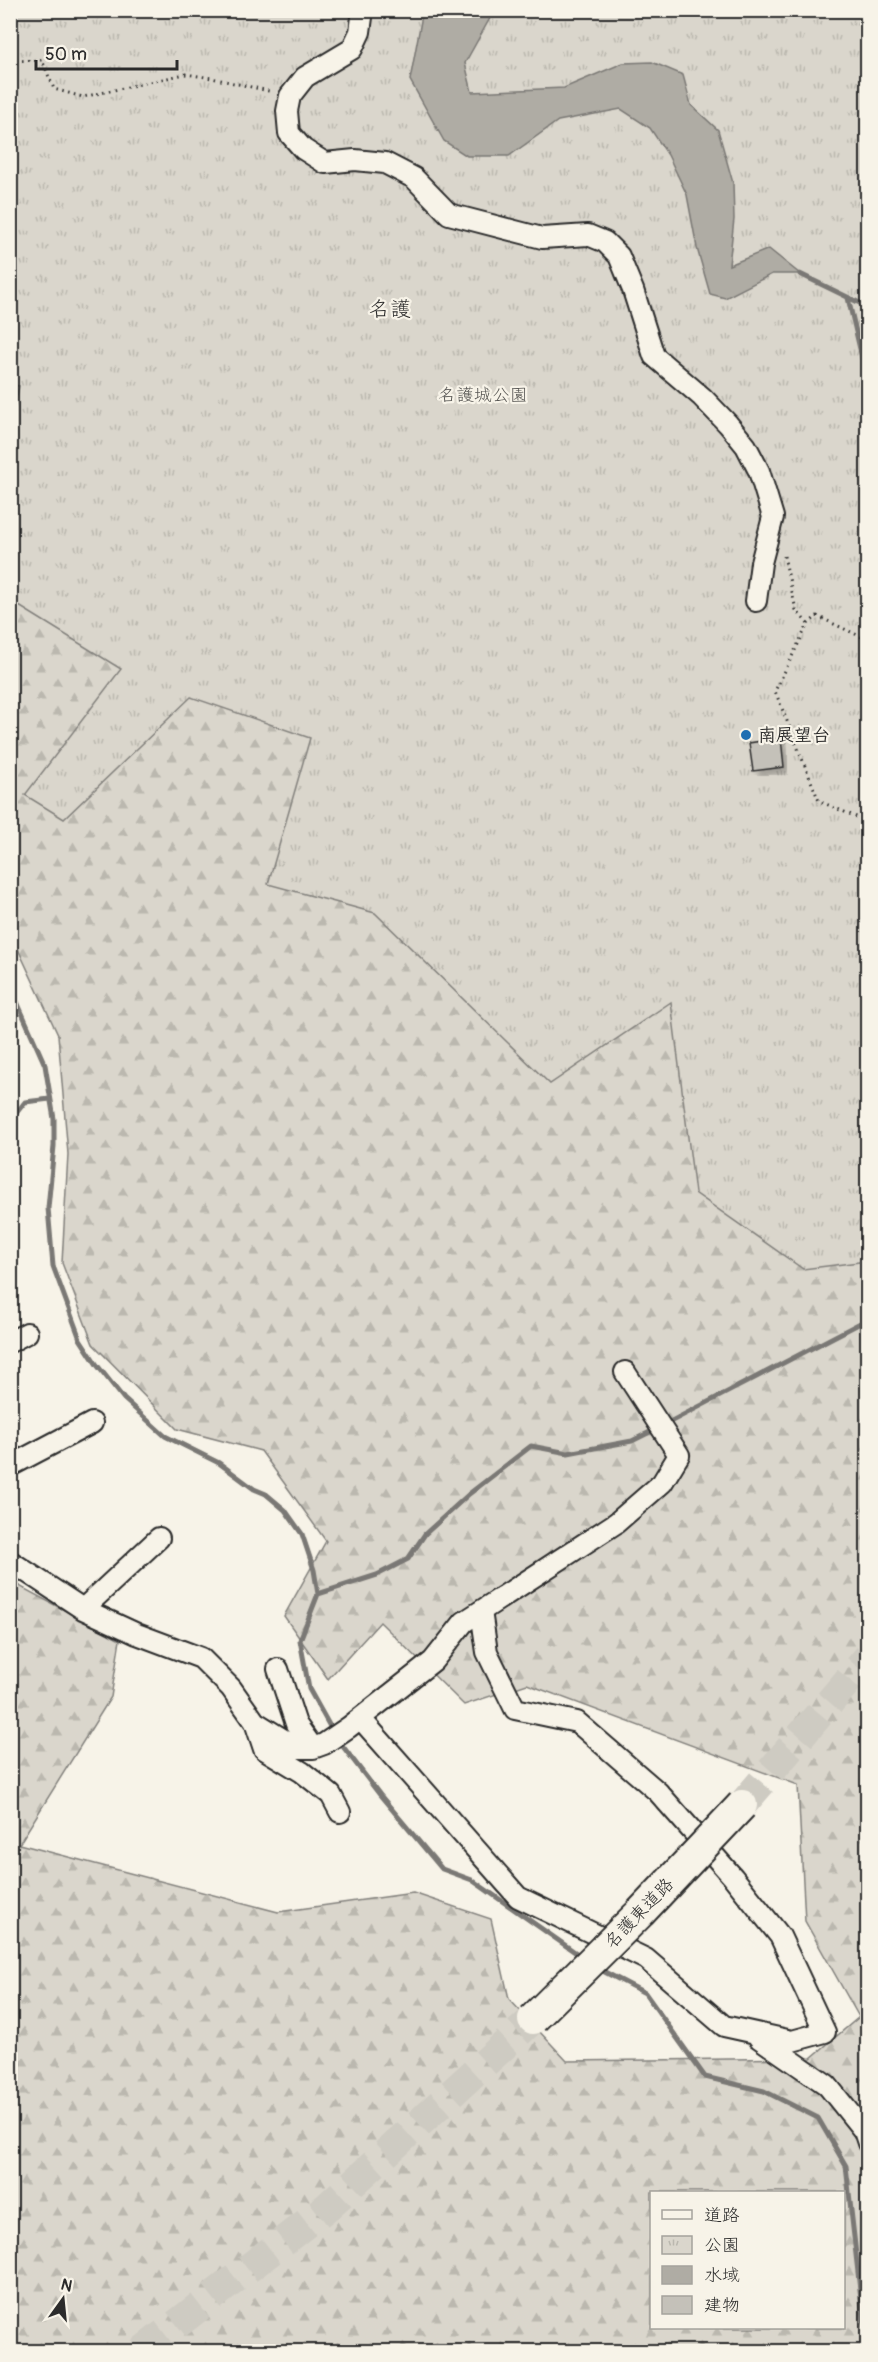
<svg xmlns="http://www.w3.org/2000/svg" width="878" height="2362" font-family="Pangolin,'Klee One',sans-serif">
  <defs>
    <pattern id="forest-firs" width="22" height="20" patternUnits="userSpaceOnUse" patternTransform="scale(1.5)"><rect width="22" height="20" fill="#dad6cc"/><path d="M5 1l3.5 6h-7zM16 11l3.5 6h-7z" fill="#bbb8af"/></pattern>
    <pattern id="park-tufts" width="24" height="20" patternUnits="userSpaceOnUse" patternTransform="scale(1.5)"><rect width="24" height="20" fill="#dad6cc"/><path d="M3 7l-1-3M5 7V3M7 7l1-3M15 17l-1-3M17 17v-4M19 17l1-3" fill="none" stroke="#bbb8af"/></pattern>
    <filter id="shadow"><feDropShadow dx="5.5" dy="5.5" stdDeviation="3" flood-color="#0004"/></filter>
  </defs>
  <rect width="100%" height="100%" fill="#f7f3e8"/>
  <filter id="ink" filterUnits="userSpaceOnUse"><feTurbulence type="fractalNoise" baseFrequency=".0167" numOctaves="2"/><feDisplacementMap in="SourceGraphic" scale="12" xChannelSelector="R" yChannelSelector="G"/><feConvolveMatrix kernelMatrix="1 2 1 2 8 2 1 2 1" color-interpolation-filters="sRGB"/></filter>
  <g filter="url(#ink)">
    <!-- forest -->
    <path fill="url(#forest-firs)" stroke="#82807c" stroke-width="1.5" fill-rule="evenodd" d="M11,11L867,854V2351H11V1576L21,1587L120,1640L111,1697L19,1844L278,1912L413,1893L491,1919L509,1999L567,2061L811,2058L859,2017L805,1921L798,1785L527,1684L464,1705L380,1622L328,1679L284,1616L326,1541L261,1451L177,1429L93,1344L62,1263L68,1154L58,1035L11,934L10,793L14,762L10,747V442L30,424L11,392ZM652,2192H844V2328H652Z"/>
    <!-- park -->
    <path fill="url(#park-tufts)" stroke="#82807c" stroke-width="1.5" d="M11,11H867V1261L803,1269L695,1193L671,1002L550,1084L375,913L268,884L310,738L191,697L64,819L25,795L121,669L11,601L10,429L19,386L11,385Z"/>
    <!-- water -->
    <path fill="#afaca4" stroke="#7a7874" stroke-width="1.5" d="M423,10L494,11L465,63L472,92L564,88L623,63L652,62L683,75L691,105L718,130L733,183L734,219L729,265L769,249L800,274H772L725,298L710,294L697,248L687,195L668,155L650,128L621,109L558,121L509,156H467L444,141L410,80Z"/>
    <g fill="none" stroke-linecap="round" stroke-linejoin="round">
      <!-- stream -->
      <path stroke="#7a7874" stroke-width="5" d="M800,274L868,307
        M848,298L868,383
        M10,986L45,1065L54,1119V1146L48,1208L53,1266L80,1339L97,1365L124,1399L165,1436L219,1463L254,1489L266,1494L285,1510L302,1534L314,1570L318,1594L300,1640L309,1689L333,1732
        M10,1121L25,1102L50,1099
        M664,1425L868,1319
        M318,1594L377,1575L408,1559L425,1534L469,1494L531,1446L568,1453L632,1441L656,1429
        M338,1740L380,1795L442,1869L472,1880L582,1957
        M597,1968L645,1993L705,2077L764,2091L818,2118L846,2166L867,2352"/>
    </g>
    <!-- building -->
    <path fill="#c4c1b9" stroke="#2b2b2b" stroke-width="1.5" filter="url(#shadow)" d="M781,738L784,767L753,771L749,743Z"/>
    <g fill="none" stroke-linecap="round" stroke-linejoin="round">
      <!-- highway-tunnel -->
      <path stroke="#cecbc2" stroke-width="30" stroke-dasharray="30 15" stroke-linecap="butt" d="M742,1805L868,1657
        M141,2352L327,2207L533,2019"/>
      <defs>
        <path id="minor" d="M363,10L360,32L352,49L305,77L290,96L287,111L289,133L303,149L325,163L355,160L385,163L414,178L449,214L542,238L588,235L605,242L619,256L633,290L654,356L702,397L728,424L746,446L759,471L773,517L761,563L756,601
          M10,1342L27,1333
          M10,1466L92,1423
          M10,1561L83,1609L137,1634L201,1658L231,1688L255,1722L297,1748H313L324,1744L349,1727L433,1661L464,1622L616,1523L662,1483L679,1455L625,1372
          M83,1609L159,1538
          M278,1669L296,1724L313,1748
          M361,1719L518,1897L646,1959L724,2026L792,2041L825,2032L780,1936L733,1877L658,1792L577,1722L515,1709L487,1652L481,1611
          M255,1722L264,1749L302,1772L331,1795L340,1812
          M759,2038L827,2085L864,2131L868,2143"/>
      </defs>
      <!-- minor casing -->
      <use href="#minor" stroke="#2b2b2b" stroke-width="24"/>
      <!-- path -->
      <path stroke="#2b2b2b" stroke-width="3" stroke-dasharray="1.5 4.5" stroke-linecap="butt" d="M10,61L42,60L54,89L83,97L185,74L212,78L273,92
        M784,556L796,610L808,624L775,691L819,801L868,822
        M808,624L817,616L868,640"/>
      <!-- minor -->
      <use href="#minor" stroke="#f7f3e8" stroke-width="20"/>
      <defs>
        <path id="highway-bridge" d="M533,2019L640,1913L742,1805"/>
      </defs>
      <!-- highway-bridge casing -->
      <use href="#highway-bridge" stroke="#2b2b2b" stroke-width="34" stroke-linecap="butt"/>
      <!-- highway-bridge -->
      <use href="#highway-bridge" stroke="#f7f3e8" stroke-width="30"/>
    </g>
  </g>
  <!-- markers -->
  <circle fill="#1f6fb2" stroke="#f7f3e8" stroke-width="2" cx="746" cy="735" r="6"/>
  <g text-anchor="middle" stroke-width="4.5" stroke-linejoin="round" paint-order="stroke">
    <!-- park labels -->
    <g font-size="18" fill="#575653" stroke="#f7f3e8">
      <text x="483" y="401">名護城公園</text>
    </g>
    <!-- poi labels -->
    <g font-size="18" font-weight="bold" fill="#2b2b2b" stroke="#f7f3e8" text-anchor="start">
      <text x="758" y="741">南展望台</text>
    </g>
    <!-- street labels -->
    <g font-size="18" fill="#2b2b2b" stroke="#f7f3e8">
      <text transform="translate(639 1913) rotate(-46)" y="6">名護東道路</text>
    </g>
    <!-- quarter labels -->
    <g font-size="21" fill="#2b2b2b" stroke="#f7f3e8">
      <text x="390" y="316">名護</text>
    </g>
  </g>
  <!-- margin -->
  <rect width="878" height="2362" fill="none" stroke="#f7f3e8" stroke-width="36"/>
  <rect x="18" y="18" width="842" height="2326" fill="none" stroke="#2b2b2b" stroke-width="2" filter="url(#ink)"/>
  <!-- legend -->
  <rect x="650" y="2191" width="195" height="138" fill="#f7f3e8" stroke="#a5a39c" stroke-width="1.5"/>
  <rect x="662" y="2210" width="30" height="9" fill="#f7f3e8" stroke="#a5a39c" stroke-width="1.5"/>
  <text x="704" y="2221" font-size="18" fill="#2b2b2b">道路</text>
  <rect x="662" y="2236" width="30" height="18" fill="url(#park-tufts)" stroke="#a5a39c" stroke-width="1.5"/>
  <text x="704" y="2251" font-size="18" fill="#2b2b2b">公園</text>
  <rect x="662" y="2266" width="30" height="18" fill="#afaca4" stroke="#a5a39c" stroke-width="1.5"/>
  <text x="704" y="2281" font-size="18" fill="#2b2b2b">水域</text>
  <rect x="662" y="2296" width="30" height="18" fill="#c4c1b9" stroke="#a5a39c" stroke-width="1.5"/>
  <text x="704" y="2311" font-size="18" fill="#2b2b2b">建物</text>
  <!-- north arrow -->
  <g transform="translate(63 2299) rotate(15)" stroke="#f7f3e8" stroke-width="4.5" paint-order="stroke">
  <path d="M0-4.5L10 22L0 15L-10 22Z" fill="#2b2b2b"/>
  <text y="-9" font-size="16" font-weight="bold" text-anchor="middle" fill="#2b2b2b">N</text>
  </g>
  <!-- scale -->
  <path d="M36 60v9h141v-9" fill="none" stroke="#2b2b2b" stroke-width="3"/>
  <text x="45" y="60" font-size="18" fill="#2b2b2b" stroke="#f7f3e8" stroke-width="4.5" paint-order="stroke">50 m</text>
</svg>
